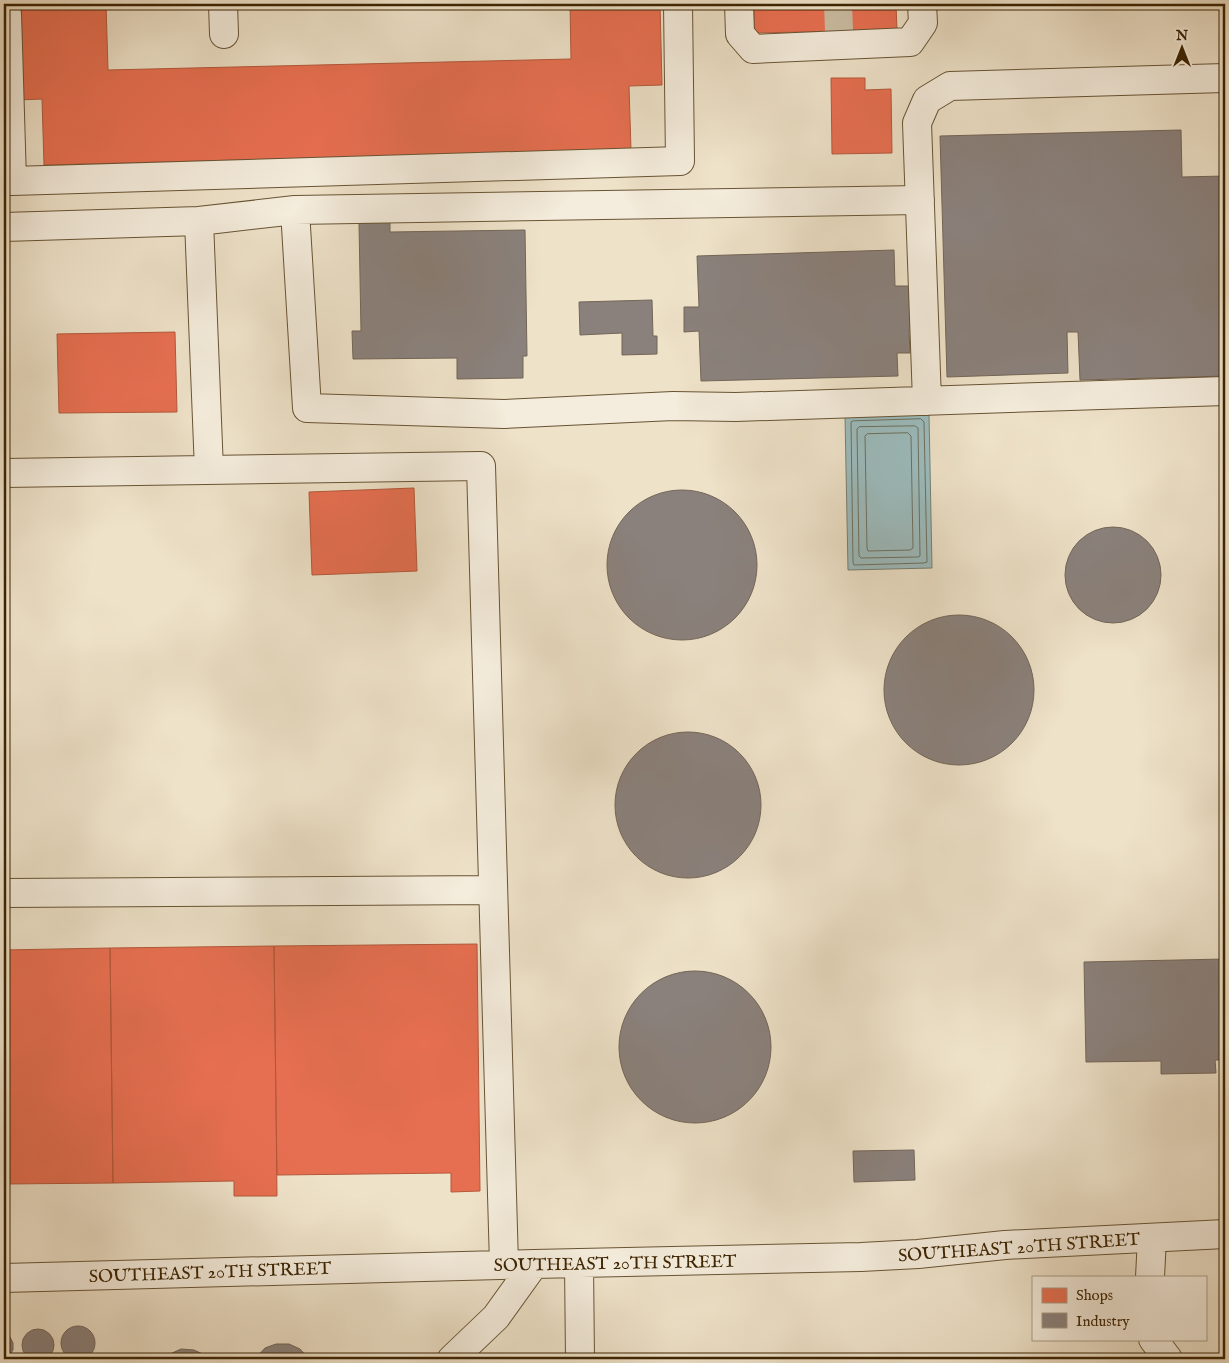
<svg xmlns="http://www.w3.org/2000/svg" width="1229" height="1363" font-family="'IM FELL English',serif">
  <rect width="100%" height="100%" fill="#eee2c9"/>
  <filter id="stains"><feTurbulence type="fractalNoise" baseFrequency=".004" numOctaves="4"/><feColorMatrix values="0 0 0 0 .2 0 0 0 0 .09 0 0 0 0 .02 0 0 0 .5 -.17"/></filter>
  <radialGradient id="worn" r=".72"><stop offset=".6" stop-color="#630" stop-opacity="0"/><stop offset="1" stop-color="#630" stop-opacity=".3"/></radialGradient>
  <!-- water -->
  <path fill="#9cbcbe" stroke="#767f73" d="M929,414L932,568L848,570L845,416Z"/>
  <!-- shops -->
  <path fill="#e76f51" stroke="#b45839" d="M15,4H106L108,70L571,59L570,4H660L662,85L629,86L631,150L44,165L42,99L17,100Z
    M754,4H896L897,30L754,33Z
    M831,78H865V90L891,89L892,153L832,154Z
    M175,332L177,412L59,413L57,334Z
    M414,488L417,571L312,575L309,492Z
    M477,944L480,1191L451,1192V1173L277,1175L274,946Z
    M274,946L277,1196H234V1181L113,1183L110,948Z
    M110,948L113,1183L4,1184V950Z"/>
  <!-- industry -->
  <path fill="#8a817c" stroke="#736557" d="M1181,130L1182,177L1225,176V376L1080,380L1078,332H1067L1068,373L947,377L940,136Z
    M390,222V232L525,230L527,356H523V378L457,379V358L353,359L352,331H361L359,223Z
    M894,250L895,286H916L917,330H909L910,353H897L898,376L701,381L699,331L684,332V307H699L697,256Z
    M652,300L653,336H657V354L622,355V333L580,335L579,302Z
    M607 565a75 75 0 1 1 150 0a75 75 0 1 1-150 0Z
    M1065 575a48 48 0 1 1 96 0a48 48 0 1 1-96 0Z
    M884 690a75 75 0 1 1 150 0a75 75 0 1 1-150 0Z
    M615 805a73 73 0 1 1 146 0a73 73 0 1 1-146 0Z
    M1225,959V1060H1215L1216,1073L1161,1074V1061L1086,1062L1084,962Z
    M619 1047a76 76 0 1 1 152 0a76 76 0 1 1-152 0Z
    M914,1150L915,1180L854,1182L853,1151Z
    M61 1343a17 17 0 1 1 34 0a17 17 0 1 1-34 0Z
    M22 1345a16 16 0 1 1 32 0a16 16 0 1 1-32 0Z
    M4,1332L10,1337L13,1343V1350L7,1359H4Z
    M276,1344H289L300,1349L309,1359H255L265,1348Z
    M181,1349L194,1350L205,1355L209,1359H164L170,1354Z"/>
  <g fill="none" stroke-linecap="round" stroke-linejoin="round">
    <!-- shore -->
    <path stroke="#6c7060" stroke-width="1" d="M921,419L924,422L927,562L924,563L854,565L853,562L851,422L853,421Z
      M915,426L918,428L920,556L918,557L861,558L859,556L857,429L859,427Z
      M908,433L911,436L913,548L910,550L868,551L867,548L865,436L867,434Z"/>
    <!-- minor-tunnel -->
    <path stroke="#cabca1" stroke-width="28" stroke-dasharray="28 14" stroke-linecap="butt" d="M838,4L839,31"/>
    <defs>
      <path id="minor" d="M223,4L224,34
        M739,4L740,34L753,49L910,42L923,23L922,4
        M4,14H7L12,181H4
        M12,181L680,161L678,4
        M295,210L307,408L504,414L673,406L736,407L1225,391
        M199,221L295,210L920,200
        M4,227L199,221L209,470
        M927,401L917,123L927,100L950,86L1225,78
        M4,473L481,466L504,1264
        M4,893L493,890
        M579,1263L580,1359
        M1150,1277L1152,1238
        M4,1278L534,1264L861,1257L918,1254L1005,1245L1225,1234
        M1153,1339L1168,1359
        M452,1359L496,1317L534,1264"/>
    </defs>
    <!-- minor casing -->
    <use href="#minor" stroke="#685434" stroke-width="30"/>
    <!-- minor -->
    <use href="#minor" stroke="#f4ecdc" stroke-width="28"/>
  </g>
  <g text-anchor="middle" stroke-width="5" stroke-linejoin="round" paint-order="stroke">
    <!-- street labels -->
    <g font-size="18" fill="#3c2402" stroke="#f4ecdc">
      <text transform="translate(1019 1247) rotate(-4)" y="6">SOUTHEAST 20TH STREET</text>
      <text transform="translate(615 1263) rotate(-1)" y="6">SOUTHEAST 20TH STREET</text>
      <text transform="translate(210 1272) rotate(-2)" y="6">SOUTHEAST 20TH STREET</text>
    </g>
  </g>
  <!-- margin -->
  <rect width="1229" height="1363" fill="none" stroke="#eee2c9" stroke-width="20"/>
  <rect x="5" y="5" width="1219" height="1353" fill="none" stroke="#3c2402" stroke-width="2.5"/>
  <rect x="10" y="10" width="1209" height="1343" fill="none" stroke="#3c2402"/>
  <!-- legend -->
  <rect x="1032" y="1276" width="175" height="65" fill="#f4ecdc" stroke="#aa9c85"/>
  <rect x="1042" y="1288" width="25" height="15" fill="#e76f51" stroke="#aa9c85"/>
  <text x="1076" y="1300" font-size="15" fill="#3c2402">Shops</text>
  <rect x="1042" y="1313" width="25" height="15" fill="#8a817c" stroke="#aa9c85"/>
  <text x="1076" y="1326" font-size="15" fill="#3c2402">Industry</text>
  <!-- north arrow -->
  <g transform="translate(1182 48)" stroke="#f4ecdc" stroke-width="4" paint-order="stroke">
  <path d="M0-4L9 19L0 12L-9 19Z" fill="#3c2402"/>
  <text y="-8" font-size="14" font-weight="bold" text-anchor="middle" fill="#3c2402">N</text>
  </g>
  <rect width="100%" height="100%" filter="url(#stains)"/>
  <rect width="100%" height="100%" fill="url(#worn)"/>
</svg>
